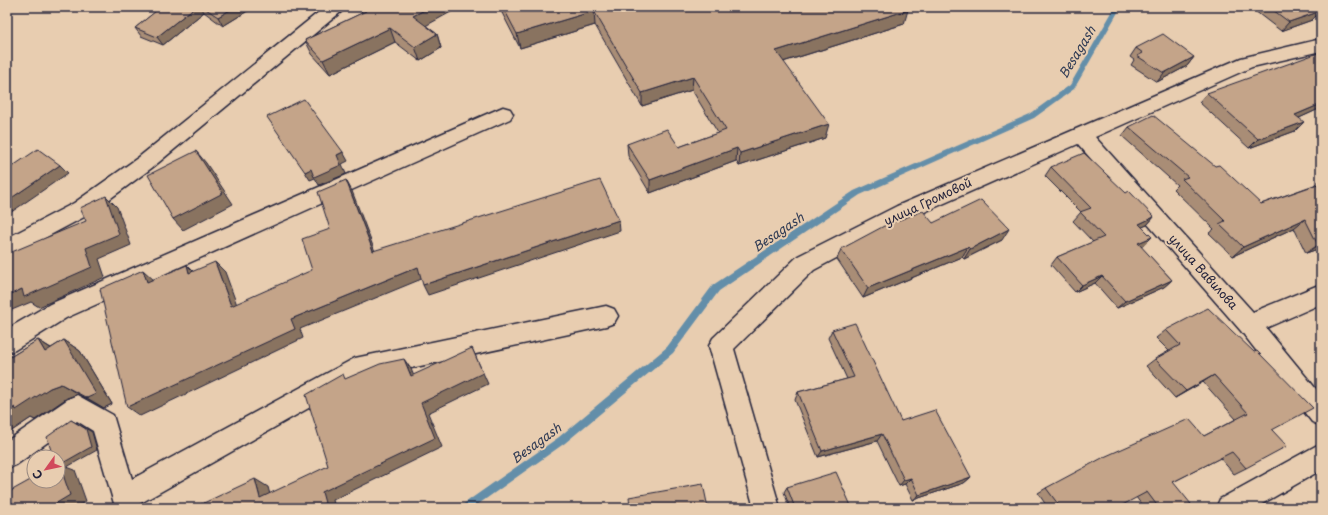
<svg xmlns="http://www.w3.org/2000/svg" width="1328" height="515" font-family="'Playpen Sans',sans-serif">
  <rect width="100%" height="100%" fill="#e8cdb0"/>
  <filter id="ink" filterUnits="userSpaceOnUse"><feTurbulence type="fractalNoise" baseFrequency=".025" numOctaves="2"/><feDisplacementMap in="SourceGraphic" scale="8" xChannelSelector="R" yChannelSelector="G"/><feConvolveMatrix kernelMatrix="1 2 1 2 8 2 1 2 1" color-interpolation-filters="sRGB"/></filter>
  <g filter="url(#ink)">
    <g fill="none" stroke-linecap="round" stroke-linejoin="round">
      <!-- stream -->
      <path fill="#648ea9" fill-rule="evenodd" d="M1115,7H1121L1074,89L1034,118L860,195L719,291L673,353L565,443L473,508H460L462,505L559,437L667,347L713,285L854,191L1030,114L1070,85Z"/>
      <defs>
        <path id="minor" d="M325,7H345L342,11L153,167L88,215L7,258V238L74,203L139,157Z
          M1321,39V51L1252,67L1095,137L1253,312L1321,284V304L1266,328L1321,395V426L1312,422L1241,331L1078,144L911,218L814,270L734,349L780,508H754L709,346L713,338L798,256L897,206L1241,58Z
          M503,107L510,109L513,114L510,119L66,318L15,350L7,353V329L50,304Z
          M606,306L614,309L618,316L614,323L606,326L360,379L132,508L115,507L93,431L77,421L16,465L7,469V441L68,399L77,395L113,415L132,479L355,358Z
          M1321,443V470L1255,508H1216L1220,499Z"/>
      </defs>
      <!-- minor casing -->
      <use href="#minor" stroke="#22223b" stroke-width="3"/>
      <!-- minor -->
      <use href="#minor" fill="#e8cdb0" fill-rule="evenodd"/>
    </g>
    <!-- wall -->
    <path fill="#a98d76" stroke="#22223b" d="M158,7H254L223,26L204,12L163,45L141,36L135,28L160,8Z
      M360,7H460L425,25L437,34L441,48L420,61L395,42L330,74L312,54L305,40L362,13Z
      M499,7H905L904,24L783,62L825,138L739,166L736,161L650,193L628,156L627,144L679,147L718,133L692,90L642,106L595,25L520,48Z
      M1259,7H1315L1321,11L1312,20L1281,31L1255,11Z
      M1136,48L1194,57L1187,66L1157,82L1131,65L1134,60L1130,57Z
      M1207,93L1321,108L1299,118L1295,131L1249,148L1199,102Z
      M1129,127L1261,204L1314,185L1321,179V248L1306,253L1294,228L1233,256L1209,233L1214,229L1173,189L1177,185L1122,136Z
      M1051,167L1126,193L1154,217L1147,225L1142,227L1144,245L1141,247L1172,280L1164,287L1117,308L1095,283L1075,292L1051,265L1057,257L1093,242L1073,221L1081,212L1045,176Z
      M933,223L1002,240L964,259L962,257L863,298L837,259L841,249Z
      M832,330L901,421L971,477L964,483L913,500L905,484L899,486L877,441L818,457L795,400L798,392L847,379L828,338Z
      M1166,330L1272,430L1246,468L1234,474L1220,458L1173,482L1183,508H1144L1136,497L1117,508H1048L1038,493L1046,488L1204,436L1236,419L1203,382L1175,398L1146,366L1155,359L1169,351L1156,338Z
      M38,340L51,348L64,340L80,351L112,404L104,408L78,394L67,398L35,420L31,418L7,434V359Z
      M787,487L852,508H790L784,492Z"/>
    <!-- shaded-wall -->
    <path fill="#897360" stroke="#22223b" d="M195,7H201L204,12L163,45L157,37Z
      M235,7H254L223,26L218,17Z
      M430,7H460L418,30L413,16Z
      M908,10L904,24L773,65L776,51Z
      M594,11L595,25L520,48L517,34Z
      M1321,11L1312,20L1281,31L1289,22Z
      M390,28L395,42L330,74L323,60Z
      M437,34L441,48L420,61L415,47Z
      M1194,57L1187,66L1157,82L1164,73Z
      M693,77L692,90L642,106V93Z
      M1321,104V108L1286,124L1295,115Z
      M1304,122L1295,131L1249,148L1258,139Z
      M829,124L825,138L739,166L740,153Z
      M737,148L736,161L650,193V180Z
      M196,151L206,163L233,204L183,230L173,219Z
      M343,152L348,161L342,164L346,174L319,185L315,178L310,180L305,172Z
      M60,165L68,173L7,215V201Z
      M346,180L352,191L379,262L373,251Z
      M106,196L117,207L131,245L99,259L105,277L39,307L31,302L7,312V296L22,289L86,248Z
      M7,217L10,222L7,223Z
      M1154,217L1147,225L1131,232L1139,224Z
      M1305,219L1294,228L1233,256L1243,247Z
      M619,220L620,231L428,295L423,285Z
      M1009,229L1002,240L964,259L970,249Z
      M1152,237L1144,245L1130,251L1138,243Z
      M1321,243V248L1306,253Z
      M968,247L962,257L863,298L868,288Z
      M215,262L225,272L241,316L231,306Z
      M187,265L197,275L189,273Z
      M418,267L424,278L300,329L303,338L140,416L127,407L291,319Z
      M143,270L155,281L147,282Z
      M1102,276L1095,283L1075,292L1082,285Z
      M1172,280L1164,287L1117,308L1125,301Z
      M38,340L55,351L45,352Z
      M64,340L80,351L112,404L104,408L87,398Z
      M472,348L488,384L428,413L442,447L333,500L335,508H315L322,492L421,403Z
      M404,359L411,369L418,386L411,376Z
      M1214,375L1203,382L1175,398L1186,391Z
      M61,384L78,394L67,398L35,420L31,418L7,434V412L15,407L50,388Z
      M71,420L92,432L97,450L67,467L75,470L86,501L75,508H57L55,504L59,463Z
      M882,434L877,441L818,457L822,451Z
      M971,477L964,483L913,500L919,495Z
      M911,478L905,484L899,486L904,480Z
      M255,479L268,487L273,506L260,498Z"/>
    <!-- building -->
    <path fill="#c4a489" stroke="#22223b" d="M161,7H195L157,37L135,28Z
      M203,7H235L218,17Z
      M362,7H430L413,16L437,34L415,47L390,28L323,60L305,40L366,11Z
      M503,7H905L908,10L776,51L829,124L740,153L737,148L650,180L627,144L667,129L679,147L726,130L693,77L642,93L594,11L517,34Z
      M1269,7H1315L1321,11L1289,22Z
      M1163,34L1194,57L1164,73L1137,56L1143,53L1136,48Z
      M1321,52V104L1295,115L1304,122L1258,139L1207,93Z
      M304,99L343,152L337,155L341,165L314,177L311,169L305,172L267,117Z
      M1153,115L1215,166L1219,165L1261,204L1321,183V243L1318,245L1305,219L1243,247L1219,224L1225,221L1182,179L1188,177L1129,127Z
      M38,149L60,165L7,201V170Z
      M196,151L223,193L173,219L148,175Z
      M1084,153L1126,193L1129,191L1154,217L1139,224L1152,237L1138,243L1172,280L1125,301L1102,276L1082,285L1057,257L1104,237L1080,212L1091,208L1051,167Z
      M346,180L373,251L600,180L619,220L423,285L418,267L291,319L295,329L127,407L100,289L143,270L147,282L187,265L189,273L215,262L231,306L312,270L302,239L330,229L318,192Z
      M106,196L119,234L86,248L92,267L24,297L22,289L7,296V254L86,221L80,208Z
      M981,200L1009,229L970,249L968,247L868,288L841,249L886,225L923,211L933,223Z
      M1208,308L1254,352L1257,351L1313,408L1272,430L1287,446L1246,468L1232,452L1173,482L1191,504L1183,508H1159L1147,492L1117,508H1061L1046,488L1104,457L1189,419L1204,436L1248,413L1214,375L1186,391L1155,359L1180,345L1166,330Z
      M855,323L901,421L935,410L971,477L919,495L911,478L904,480L882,434L822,451L798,392L854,377L832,330Z
      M38,340L45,352L64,340L96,394L87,398L61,384L50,388L16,410L15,407L7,412V359Z
      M472,348L483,373L421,403L435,438L322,492L325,503L315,508H193L255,479L260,498L328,466L306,395L343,374L345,379L380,364L404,359L411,376Z
      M71,420L86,429L91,447L61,464L59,463L58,464V457H53L47,437Z
      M59,463L70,495L55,504L57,508H7V493L34,478V481H58V464Z
      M836,472L852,508H795L787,487Z
      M703,484L708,508H630L629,497Z"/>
  </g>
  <g text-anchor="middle" stroke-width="4" stroke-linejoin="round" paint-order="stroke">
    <!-- street labels -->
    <g font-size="12" fill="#22223b" stroke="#e8cdb0">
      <text transform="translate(928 202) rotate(-25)" y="4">улица Громовой</text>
      <text transform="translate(1203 272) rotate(48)" y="4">улица Вавилова</text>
    </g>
    <!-- water labels -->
    <g font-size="13" font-style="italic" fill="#323d56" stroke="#e8cdb0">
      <text transform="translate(1077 52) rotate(-59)" y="5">Besagash</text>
      <text transform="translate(778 232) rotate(-34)" y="5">Besagash</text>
      <text transform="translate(536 443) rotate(-36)" y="5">Besagash</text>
    </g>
  </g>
  <!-- margin -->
  <rect width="1328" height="515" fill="none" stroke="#e8cdb0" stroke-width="24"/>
  <rect x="12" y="12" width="1304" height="491" fill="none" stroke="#22223b" stroke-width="1.5" filter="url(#ink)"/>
  <!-- north arrow -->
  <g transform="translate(46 469) rotate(237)"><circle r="19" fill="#e8cdb0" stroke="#998981"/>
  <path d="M0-3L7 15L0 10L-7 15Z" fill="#d1495b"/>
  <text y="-6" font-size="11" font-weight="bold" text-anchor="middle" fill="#22223b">С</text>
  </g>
</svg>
